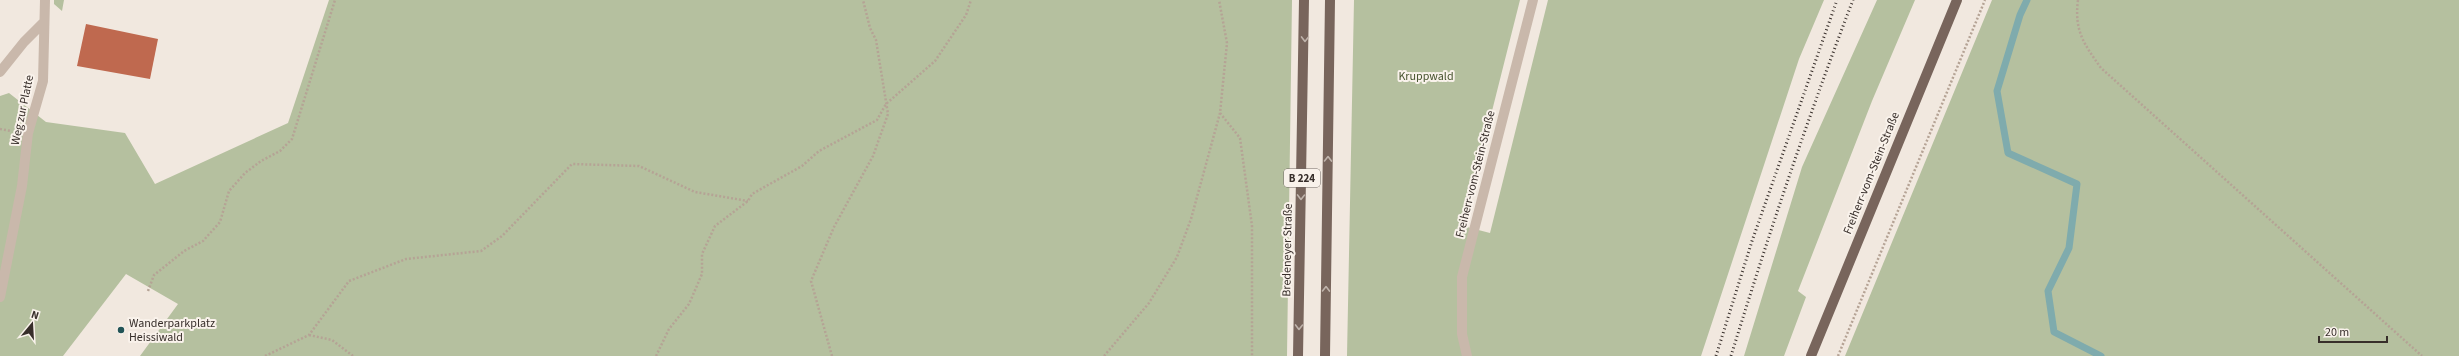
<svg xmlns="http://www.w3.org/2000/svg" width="2459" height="356" font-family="'Source Sans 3',sans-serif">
  <rect width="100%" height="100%" fill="#f1e8df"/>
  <!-- green -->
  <path fill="#b5c09f" d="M54,0H64L62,11L54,4Z
    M329,0H1292L1287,356H140L178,304L126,274L63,356H0V96L9,93L46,122L125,133L155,184L288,123Z
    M1354,0H1520L1463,226L1490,233L1548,0H1824L1799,59L1701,356H1347Z
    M1877,0H1915L1872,101L1798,291L1806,297L1784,356H1744L1802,167Z
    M1992,0H2459V356H1845Z"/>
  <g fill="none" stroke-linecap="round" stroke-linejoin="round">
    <!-- stream -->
    <path stroke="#7fabad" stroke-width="7" d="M2027,0L2020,15L1997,91L2008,153L2077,184L2069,248L2048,291L2054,332L2101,356"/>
  </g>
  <!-- building -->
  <path fill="#bf694f" d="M86,24L158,39L150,79L77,66Z"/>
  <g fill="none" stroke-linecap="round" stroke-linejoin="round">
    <!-- path -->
    <path stroke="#b5a395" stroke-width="2.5" stroke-dasharray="2 2" stroke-linecap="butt" d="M2078,0C2074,31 2084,44 2101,68L2422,356
      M1220,113L1240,138L1252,226V356
      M0,129L11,131
      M148,291L154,275L184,251L203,241L220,222L229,191L245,173L261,161L280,151L292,139L335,0
      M309,335L332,340L353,356
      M265,356L309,335L349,281L406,259L481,251L502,236L572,164L639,166L695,192L748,201
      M656,356L669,329L689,304L702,274V254L715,226L748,201L752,194L802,166L819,151L877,120L886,104L935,61L966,15L971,0
      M832,356L811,281L834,227L873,156L888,114L876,40L870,28L863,0
      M1104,356L1149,303L1177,257L1191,219L1220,113L1227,43L1219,0
      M1838,356L1985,0"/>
    <!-- minor -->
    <path stroke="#c9b8ab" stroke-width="10" d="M0,72L24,42L43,23
      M0,297L22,186L28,133L43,81L45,0
      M1467,356L1462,334V277L1533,0"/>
    <!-- major -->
    <path stroke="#78655c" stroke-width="10" d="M1298,356L1304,0
      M1325,356L1330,0
      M1811,356L1957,0"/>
    <!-- rail -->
    <path stroke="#372e2a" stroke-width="3" stroke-dasharray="1 3" stroke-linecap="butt" d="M1716,356L1752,241L1837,0
      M1731,356C1768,236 1808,117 1853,0"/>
  </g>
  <!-- one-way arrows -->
  <defs><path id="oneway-chevron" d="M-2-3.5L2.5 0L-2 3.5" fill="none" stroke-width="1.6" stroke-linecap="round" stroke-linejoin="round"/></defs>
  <g stroke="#bfb3ab">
    <use href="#oneway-chevron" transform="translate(1305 39) rotate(91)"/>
    <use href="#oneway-chevron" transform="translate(1328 159) rotate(-89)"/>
    <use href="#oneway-chevron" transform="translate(1301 197) rotate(91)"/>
    <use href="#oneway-chevron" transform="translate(1326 289) rotate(-89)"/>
    <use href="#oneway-chevron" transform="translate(1299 327) rotate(91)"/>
  </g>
  <!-- markers -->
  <circle fill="#215356" stroke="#f9f2eb" stroke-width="1.5" cx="121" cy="330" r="4"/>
  <g text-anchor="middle" stroke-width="4" stroke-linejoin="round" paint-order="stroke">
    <!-- shield labels -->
    <rect fill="#f9f2eb" stroke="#716964" stroke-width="1" x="1284" y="169" width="36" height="18" rx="3"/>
    <g font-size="11" font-weight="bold" fill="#372e2a">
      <text x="1302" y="182">B 224</text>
    </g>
    <!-- park labels -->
    <g font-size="12" fill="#47542f" stroke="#f9f2eb">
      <text x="1426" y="80">Kruppwald</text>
    </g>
    <!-- street labels -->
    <g font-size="12" fill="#372e2a" stroke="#f9f2eb">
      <text transform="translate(22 110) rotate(-78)" y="4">Weg zur Platte</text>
      <text transform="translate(1871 173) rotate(-68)" y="4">Freiherr-vom-Stein-Straße</text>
      <text transform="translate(1475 174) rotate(-76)" y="4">Freiherr-vom-Stein-Straße</text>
      <text transform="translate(1287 250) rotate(-89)" y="4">Bredeneyer Straße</text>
    </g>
    <!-- poi labels -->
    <g font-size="12" fill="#372e2a" stroke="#f9f2eb" text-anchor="start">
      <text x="129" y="327">Wanderparkplatz<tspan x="129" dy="14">Heissiwald</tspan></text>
    </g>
  </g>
  <!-- north arrow -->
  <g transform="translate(32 324) rotate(18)" stroke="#f9f2eb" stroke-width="3" paint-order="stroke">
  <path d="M0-3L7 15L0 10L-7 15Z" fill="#372e2a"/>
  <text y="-6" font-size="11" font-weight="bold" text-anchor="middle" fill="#372e2a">N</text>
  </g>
  <!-- scale -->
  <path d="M2319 336v6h68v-6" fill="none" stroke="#372e2a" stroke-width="2"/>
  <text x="2325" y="336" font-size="12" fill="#372e2a" stroke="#f9f2eb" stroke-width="3" paint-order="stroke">20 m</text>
</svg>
